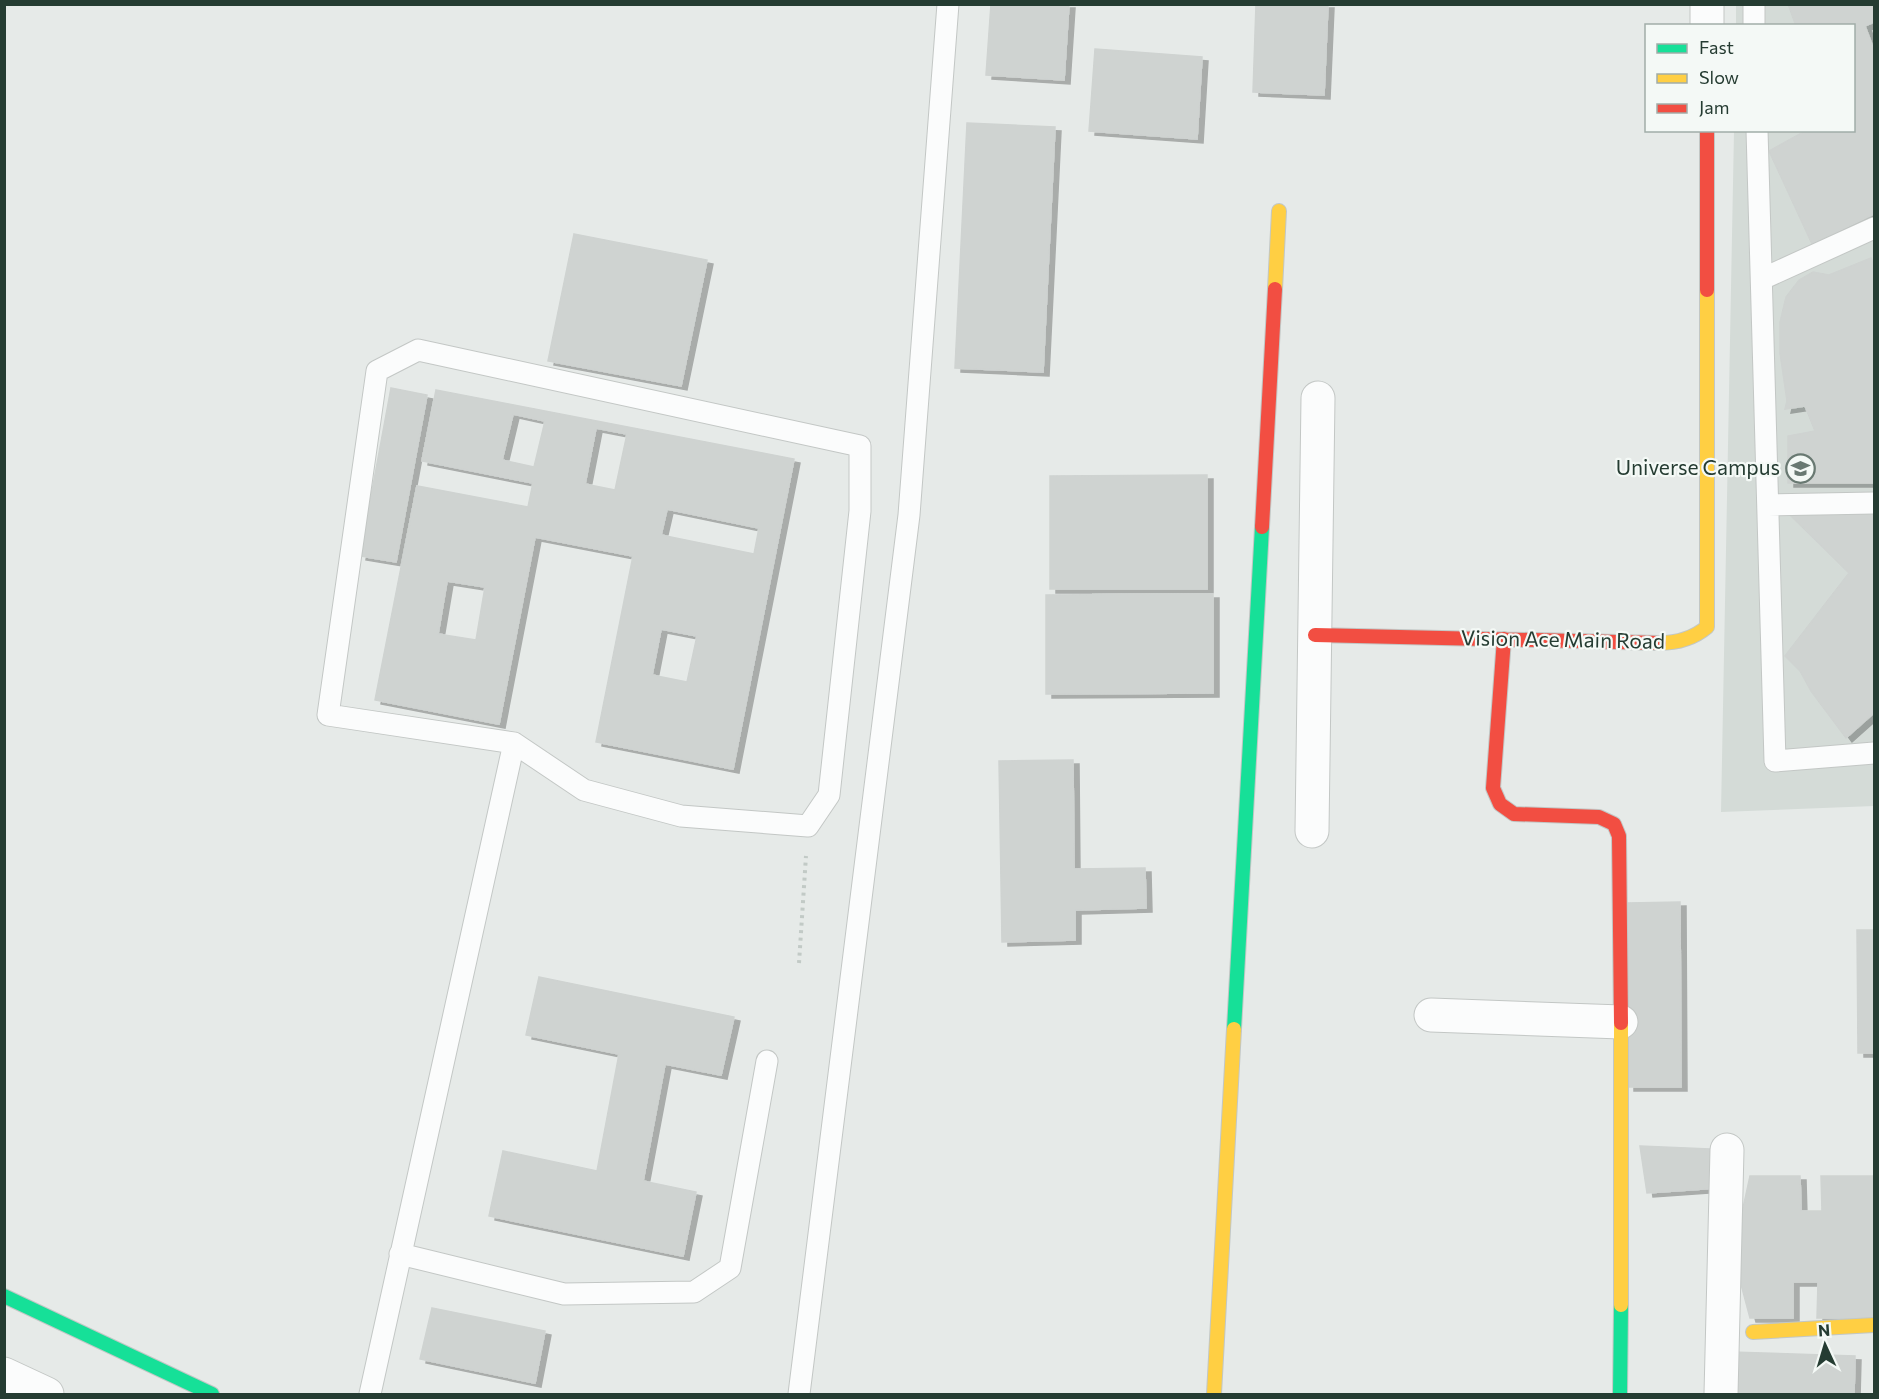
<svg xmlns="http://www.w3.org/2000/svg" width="1879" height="1399" font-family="Commissioner,sans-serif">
  <defs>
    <filter id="shadow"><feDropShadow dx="6" dy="4" stdDeviation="0" flood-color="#0004"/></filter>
  </defs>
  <rect width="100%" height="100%" fill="#e6eae8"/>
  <!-- built -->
  <path fill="#d4dbd7" d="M1736,5H1874V806L1721,812L1734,131L1854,130V26L1736,25Z"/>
  <!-- building -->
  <path fill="#cfd3d1" stroke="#cfd3d1" stroke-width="1.5" fill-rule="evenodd" filter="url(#shadow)" d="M991,4H1069L1064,80L986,75Z
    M1256,4H1328L1324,95L1253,92Z
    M1788,4H1874V22L1865,26L1874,50V214L1812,244L1769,151L1807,130H1854V26H1796Z
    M1095,49L1202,57L1197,139L1089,131Z
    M967,123L1055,127L1043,372L955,368Z
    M574,234L707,260L681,386L548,361Z
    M1871,258L1874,265V483H1788V436L1815,431L1805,406L1785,409L1787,401L1780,353V322L1786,297L1799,280L1813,272L1829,275Z
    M391,388L427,395L396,562L360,556Z
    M436,390L794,459L733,769L596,742L633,556L535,537L499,724L375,700L417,486L528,507L533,483L422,461ZM513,414L545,421L534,467L502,460ZM596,428L627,434L615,490L585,484ZM667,509L759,528L754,554L661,535ZM447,581L485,587L476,640L438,634ZM661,629L697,636L687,682L652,675Z
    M1207,475V589H1050V476Z
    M1790,515H1874V713L1846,738L1811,691L1800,671L1785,656L1849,573Z
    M1213,594V693L1046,694V595Z
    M1073,760L1074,869L1145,868L1146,908L1075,910V940L1002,942L999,761Z
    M1680,902L1681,1087H1628V903Z
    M1857,930H1874V1053H1858Z
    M539,977L734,1017L721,1075L665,1064L643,1181L696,1192L683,1256L489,1216L503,1151L597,1171L619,1054L526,1035Z
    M1640,1146L1710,1149L1717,1188L1647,1193Z
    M1750,1176H1800L1801,1211H1822L1821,1176H1874V1318H1817L1818,1282H1793V1318H1750L1733,1254Z
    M432,1308L545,1331L535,1383L420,1359Z
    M1731,1352L1855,1356L1854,1394H1730Z"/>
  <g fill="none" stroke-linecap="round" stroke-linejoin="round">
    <defs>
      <path id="lane" d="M1754,4V26
        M1757,130L1775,761L1874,753
        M1762,279L1874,228
        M418,350L860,446V511L829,795L808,826L681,816L584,790L514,743L328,715L377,371Z
        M1768,505L1874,503
        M400,1254L564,1294L694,1292L730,1268L767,1061
        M370,1394L514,743
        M799,1394L909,515L948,4"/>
      <path id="street" d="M1707,4V26
        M1312,831L1318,398
        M1431,1015L1621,1022
        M4,1374L47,1394
        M1721,1394L1727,1150"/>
      <path id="fast" d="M1234,1029L1262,527
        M4,1296L212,1394
        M1620,1394L1621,1305"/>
      <path id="slow" d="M1275,289L1279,211
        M1659,643C1676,643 1694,638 1707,627V290
        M1621,1023V1305
        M1753,1332L1874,1325
        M1214,1394L1234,1029"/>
      <path id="jam" d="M1707,130V290
        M1262,527L1275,289
        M1315,635L1659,643
        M1504,639L1493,788L1500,804L1514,814L1599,817L1614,824L1619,836L1621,1023"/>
    </defs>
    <!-- lane casing -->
    <use href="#lane" stroke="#c3c7c5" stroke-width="23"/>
    <!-- street casing -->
    <use href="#street" stroke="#c3c7c5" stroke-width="35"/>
    <!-- fast casing -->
    <use href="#fast" stroke="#c2c7c5" stroke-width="16"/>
    <!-- slow casing -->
    <use href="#slow" stroke="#c2c7c5" stroke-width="16"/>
    <!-- jam casing -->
    <use href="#jam" stroke="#c2c7c5" stroke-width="16"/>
    <!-- path -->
    <path stroke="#c2cac6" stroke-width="4" stroke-dasharray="3 4.5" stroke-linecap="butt" d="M799,963L806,856"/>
    <!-- lane -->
    <use href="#lane" stroke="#fbfcfc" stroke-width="21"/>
    <!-- street -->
    <use href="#street" stroke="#fbfcfc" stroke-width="33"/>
    <!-- fast -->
    <use href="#fast" stroke="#16e098" stroke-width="14"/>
    <!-- slow -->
    <use href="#slow" stroke="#ffcf43" stroke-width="14"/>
    <!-- jam -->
    <use href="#jam" stroke="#f24e42" stroke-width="14"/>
  </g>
  <!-- icons -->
  <defs>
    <symbol id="university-ring" viewBox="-11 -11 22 22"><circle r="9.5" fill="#f4f9f6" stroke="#697972" stroke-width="1.5"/><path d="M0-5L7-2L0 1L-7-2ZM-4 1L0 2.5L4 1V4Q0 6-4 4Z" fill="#697972"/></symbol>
  </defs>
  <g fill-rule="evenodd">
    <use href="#university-ring" x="1784" y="452" width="33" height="33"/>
  </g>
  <g text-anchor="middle" stroke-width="4.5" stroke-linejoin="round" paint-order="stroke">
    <!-- poi labels -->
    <g font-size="21" fill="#253c32" stroke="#f4f9f6" text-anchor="end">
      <text x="1780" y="475">Universe Campus</text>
    </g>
    <!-- street labels -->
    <g font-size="21" fill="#253c32" stroke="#f4f9f6">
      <text transform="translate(1563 640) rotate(1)" y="7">Vision Ace Main Road</text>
    </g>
  </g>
  <!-- border -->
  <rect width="1879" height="1399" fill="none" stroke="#253c32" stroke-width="12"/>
  <!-- legend -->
  <rect x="1645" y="24" width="210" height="108" fill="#f4f9f6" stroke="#a1ada8" stroke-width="1.5"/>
  <rect x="1657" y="44" width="30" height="9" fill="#16e098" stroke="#a1ada8" stroke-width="1.5"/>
  <text x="1699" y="54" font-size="18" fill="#253c32">Fast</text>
  <rect x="1657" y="74" width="30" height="9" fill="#ffcf43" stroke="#a1ada8" stroke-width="1.5"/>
  <text x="1699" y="84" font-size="18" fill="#253c32">Slow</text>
  <rect x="1657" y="104" width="30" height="9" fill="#f24e42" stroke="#a1ada8" stroke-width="1.5"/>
  <text x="1699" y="114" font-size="18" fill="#253c32">Jam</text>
  <!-- north arrow -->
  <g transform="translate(1825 1345) rotate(356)" stroke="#f4f9f6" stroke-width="4.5" paint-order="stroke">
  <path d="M0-4.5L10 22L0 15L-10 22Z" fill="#253c32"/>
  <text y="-9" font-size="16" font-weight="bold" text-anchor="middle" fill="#253c32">N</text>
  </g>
</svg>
